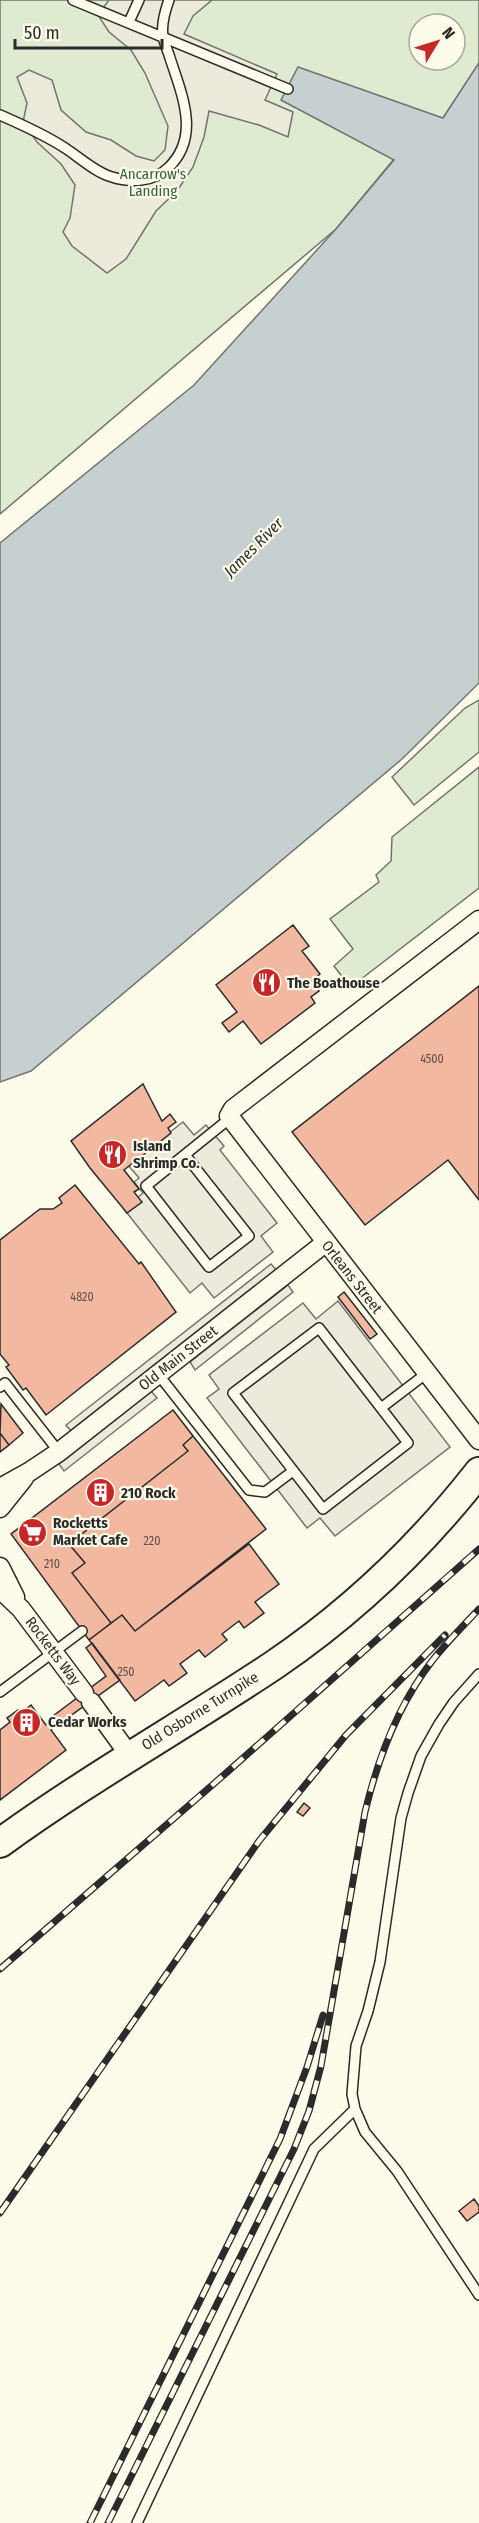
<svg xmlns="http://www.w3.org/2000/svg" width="479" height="2523" font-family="'Fira Sans Condensed',sans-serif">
  <rect width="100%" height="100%" fill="#fdfbea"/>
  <!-- green -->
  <path fill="#deebd1" stroke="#74746e" stroke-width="1.5" fill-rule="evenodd" d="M0,0H479V63L443,118L281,100L394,159L336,229L0,514ZM419,24H455V60H419Z
    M479,700V752L414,805L392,777L465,708Z
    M479,767V888L356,983H347L334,966L353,949L330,919L379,882L376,875L391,861L392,837Z"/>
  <!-- parking -->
  <path fill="#eceadb" stroke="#74746e" stroke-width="1.5" d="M109,0H212L193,16L184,34L277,74L265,100L293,112L288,137L259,125L209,111L204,137L193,167L177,191L156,211L126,259L107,273L72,246L63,232L70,218L75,185L61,164L37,142L23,122L27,103L17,77L29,70L52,80L61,110L86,132L111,140L136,156L154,161L165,150L168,126L145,73L131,50L109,32L98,15Z
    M183,1122L194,1135L206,1125L224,1146L220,1150L277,1223L261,1236L273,1252L214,1298L202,1283L190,1293L124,1209L143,1193L134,1182L139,1178L128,1165Z
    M271,1264L277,1271L71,1431L66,1425Z
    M288,1285L293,1292L195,1370L190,1362Z
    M338,1301L450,1447L335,1536L320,1518L307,1528L207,1398L219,1389L209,1375L303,1303L316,1319Z
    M151,1391L157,1398L64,1471L59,1464Z"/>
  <!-- water -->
  <path fill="#c7d0d0" stroke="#74746e" stroke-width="1.5" d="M479,63V683L402,759L31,1071L0,1082V543L194,385L336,229L394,160L281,100L298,67L443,118Z"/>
  <!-- building -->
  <path fill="#f2b8a0" stroke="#2b2b2b" stroke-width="1.5" d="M293,925L309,946L302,951L320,974L312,981L319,991L311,997L315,1003L261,1044L243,1021L229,1032L222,1023L237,1012L216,985Z
    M479,986V1200L448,1160L365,1225L292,1132Z
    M143,1084L162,1121L170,1114L176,1122L168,1128L171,1133L124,1170L139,1189L134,1192L142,1202L127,1213L90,1168L71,1141Z
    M75,1185L139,1264L141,1262L176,1312L46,1415L26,1388L23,1390L6,1367L9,1365L0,1354V1240L40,1209H53L62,1203L59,1198Z
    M344,1292L377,1334L370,1339L338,1297Z
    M1,1404L23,1433L9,1445L0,1433Z
    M173,1410L193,1436L183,1445L188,1451L69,1544L85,1563L72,1573L111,1623L89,1640L11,1534Z
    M0,1433L9,1445L0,1452Z
    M193,1436L266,1529L135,1631L122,1615L111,1623L72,1573L85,1563L69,1544L188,1451L183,1445Z
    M249,1544L279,1584L255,1602L264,1613L244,1628L239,1621L222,1634L227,1640L205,1657L199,1650L180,1664L187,1673L169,1686L164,1680L135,1701L89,1640L122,1615L135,1631Z
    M92,1643L120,1680L51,1730L66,1750L0,1800V1730L10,1722L7,1718L18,1710L21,1713L31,1705L46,1725L51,1721L49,1719L106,1676L86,1648Z
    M304,1803L310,1808L303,1816L297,1812Z
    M474,2199L479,2206V2212L467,2221L459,2211Z"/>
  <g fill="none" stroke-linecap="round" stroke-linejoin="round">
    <defs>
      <path id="service" d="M73,0L288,89
        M129,22L139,0
        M0,115C23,125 45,135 65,148C79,157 96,173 112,177C130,183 154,182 168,168C201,137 182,95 170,58C168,51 164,43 163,36C161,24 165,11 169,0
        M186,1156L249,1236L209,1267L146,1186L229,1119
        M158,1374L249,1490L265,1492L293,1471
        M0,1387L5,1383L59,1452
        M381,1408L408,1443L323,1509L233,1393L319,1328L381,1408L427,1373
        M479,1674L454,1702L439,1724L421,1756L408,1793L401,1818L380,1962L368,2011L356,2046L352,2094L355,2109L365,2132L397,2171L479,2295
        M0,1692L82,1631
        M137,2523L314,2149L355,2109"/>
      <path id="minor" d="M479,920L233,1109L229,1116L479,1440
        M0,1488L29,1472L59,1452L325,1243
        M0,1508L24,1478
        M0,1567L15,1597
        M0,1589L21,1609L84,1693
        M91,1702L130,1756"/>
      <path id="primary" d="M0,1843C88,1779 184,1725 274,1665C352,1612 421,1546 479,1472"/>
    </defs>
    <!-- service casing -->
    <use href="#service" stroke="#2b2b2b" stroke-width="12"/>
    <!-- minor casing -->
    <use href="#minor" stroke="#2b2b2b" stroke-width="21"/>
    <!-- primary casing -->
    <use href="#primary" stroke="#2b2b2b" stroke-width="32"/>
    <!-- service -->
    <use href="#service" stroke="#fdfbea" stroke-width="9"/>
    <!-- minor -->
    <use href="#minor" stroke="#fdfbea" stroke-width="18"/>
    <!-- primary -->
    <use href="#primary" stroke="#fdfbea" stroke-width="28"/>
    <defs>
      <path id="rail" d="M0,1969L225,1774L479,1549
        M0,2213L259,1841L346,1735L445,1635
        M90,2523L280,2139L307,2067L323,2015
        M108,2523L294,2149L309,2111L321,2066L365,1812C378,1758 398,1705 432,1661C447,1642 463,1626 479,1609"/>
    </defs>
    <!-- rail casing -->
    <use href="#rail" stroke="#2b2b2b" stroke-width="7"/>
    <!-- rail -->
    <use href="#rail" stroke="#fdfbea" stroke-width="4.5" stroke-dasharray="14" stroke-linecap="butt"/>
  </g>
  <!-- icons -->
  <defs>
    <symbol id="restaurant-disc" viewBox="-11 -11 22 22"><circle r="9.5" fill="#c62828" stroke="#fdfbea"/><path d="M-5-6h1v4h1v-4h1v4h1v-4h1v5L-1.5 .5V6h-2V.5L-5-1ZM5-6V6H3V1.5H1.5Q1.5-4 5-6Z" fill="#fff"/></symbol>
    <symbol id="building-disc" viewBox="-11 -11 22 22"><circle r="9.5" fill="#c62828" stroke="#fdfbea"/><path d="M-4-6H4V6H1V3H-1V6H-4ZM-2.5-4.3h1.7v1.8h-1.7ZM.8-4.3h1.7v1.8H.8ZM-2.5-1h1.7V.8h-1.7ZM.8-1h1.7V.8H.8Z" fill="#fff"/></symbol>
    <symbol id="supermarket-disc" viewBox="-11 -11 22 22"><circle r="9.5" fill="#c62828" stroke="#fdfbea"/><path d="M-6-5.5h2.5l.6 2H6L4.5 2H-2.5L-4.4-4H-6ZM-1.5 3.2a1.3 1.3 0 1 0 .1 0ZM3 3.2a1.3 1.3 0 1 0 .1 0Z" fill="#fff"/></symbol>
  </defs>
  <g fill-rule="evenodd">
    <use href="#restaurant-disc" x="250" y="966" width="33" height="33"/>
    <use href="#restaurant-disc" x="96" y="1138" width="33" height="33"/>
    <use href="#building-disc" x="84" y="1476" width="33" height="33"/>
    <use href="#supermarket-disc" x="16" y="1516" width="33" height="33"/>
    <use href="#building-disc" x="10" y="1706" width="33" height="33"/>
  </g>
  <g text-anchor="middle" stroke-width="4.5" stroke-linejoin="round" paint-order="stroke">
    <!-- number labels -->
    <g font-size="12" fill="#5d4e48">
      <text x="432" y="1063">4500</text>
      <text x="82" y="1301">4820</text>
      <text x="152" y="1545">220</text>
      <text x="52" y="1568">210</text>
      <text x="126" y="1676">250</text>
    </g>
    <!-- park labels -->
    <g font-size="15" fill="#34623c" stroke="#fdfbea">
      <text x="153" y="179">Ancarrow's<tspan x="153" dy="17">Landing</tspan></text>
    </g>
    <!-- poi labels -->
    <g font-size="15" font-weight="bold" fill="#2b2b2b" stroke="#fdfbea" text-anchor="start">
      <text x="287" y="988">The Boathouse</text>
      <text x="133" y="1151">Island<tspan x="133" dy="17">Shrimp Co.</tspan></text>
      <text x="121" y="1498">210 Rock</text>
      <text x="53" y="1528">Rocketts<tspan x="53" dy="17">Market Cafe</tspan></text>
      <text x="48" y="1727">Cedar Works</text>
    </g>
    <!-- street labels -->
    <g font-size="15" fill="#2b2b2b" stroke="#fdfbea">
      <text transform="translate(352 1277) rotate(52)" y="5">Orleans Street</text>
      <text transform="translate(178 1358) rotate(-38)" y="5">Old Main Street</text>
      <text transform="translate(53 1651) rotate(53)" y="5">Rocketts Way</text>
      <text transform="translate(200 1711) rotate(-32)" y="5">Old Osborne Turnpike</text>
    </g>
    <!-- water labels -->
    <g font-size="16" font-style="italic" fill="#2b2b2b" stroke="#fdfbea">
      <text transform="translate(253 547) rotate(-45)" y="6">James River</text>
    </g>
  </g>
  <!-- north arrow -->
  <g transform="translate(437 42) rotate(52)"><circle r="28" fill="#fdfbea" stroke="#a9a89e" stroke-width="1.5"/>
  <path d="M0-4.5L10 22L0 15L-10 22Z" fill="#c62828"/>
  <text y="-9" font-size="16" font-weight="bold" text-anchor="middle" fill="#2b2b2b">N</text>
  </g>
  <!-- scale -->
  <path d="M15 39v9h147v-9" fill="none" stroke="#2b2b2b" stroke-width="3"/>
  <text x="24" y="39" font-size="18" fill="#2b2b2b" stroke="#fdfbea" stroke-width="4.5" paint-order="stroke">50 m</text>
</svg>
